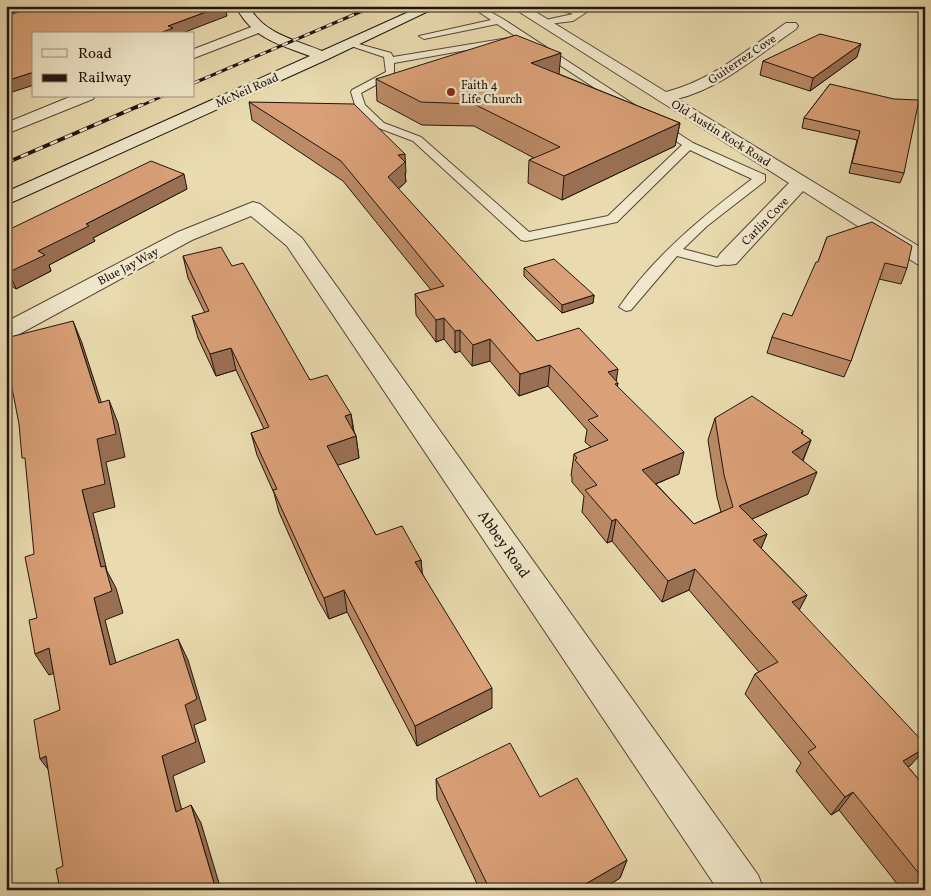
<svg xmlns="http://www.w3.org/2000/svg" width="931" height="896" font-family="Vollkorn,serif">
  <rect width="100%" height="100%" fill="#e9dbaf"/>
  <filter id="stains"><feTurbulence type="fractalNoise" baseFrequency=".004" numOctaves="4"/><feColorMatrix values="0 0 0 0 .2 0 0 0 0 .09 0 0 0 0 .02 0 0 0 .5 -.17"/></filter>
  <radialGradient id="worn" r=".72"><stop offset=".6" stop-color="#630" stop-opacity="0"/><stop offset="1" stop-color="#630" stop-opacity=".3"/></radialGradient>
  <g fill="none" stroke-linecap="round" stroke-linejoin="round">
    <defs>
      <path id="lane" d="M470,6H480L503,19L693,143L765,175V181L707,226L683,249L717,258L733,256L735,259L733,262L717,266L677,256L631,310L626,311L619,307C655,255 703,216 752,179L690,150L617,222L526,241L521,240L413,141L376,127L356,108L351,92L352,90L386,72L384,57L348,45V41L391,53L393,57L515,37V41L512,42L394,63V75L361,93L365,105L384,123L421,137L529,232L608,216L682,145L497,24L424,39L419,36L491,20Z
        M548,6H563L579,10L586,6H596L573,21L541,25V21L573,14Z
        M906,6L925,9V14L907,8Z"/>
      <path id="street" d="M510,6H526L666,92C711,81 748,49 786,23H796L798,26L796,29C758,55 722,88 677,99L925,250V265L917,264L803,191L736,264L728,265L720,264L717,259L720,254L789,183Z
        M259,24L266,28L264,31L194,58V49Z
        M72,96H95L93,99L6,134V123Z
        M253,202L260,204L302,238L758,875L764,890H718L287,246L251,216L192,240L14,337L6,339V322L178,232Z"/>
      <path id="secondary" d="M236,6H249C263,34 296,40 322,51L422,6H439L328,59L6,205V192L310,56C280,45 250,37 236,6Z"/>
    </defs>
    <!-- lane casing -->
    <use href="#lane" stroke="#524637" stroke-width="2"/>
    <!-- street casing -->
    <use href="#street" stroke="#524637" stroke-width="2"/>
    <!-- secondary casing -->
    <use href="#secondary" stroke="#1f140f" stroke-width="2"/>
    <!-- lane -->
    <use href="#lane" fill="#f1e8cb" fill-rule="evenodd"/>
    <!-- street -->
    <use href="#street" fill="#f1e8cb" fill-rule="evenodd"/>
    <!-- secondary -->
    <use href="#secondary" fill="#f1e8cb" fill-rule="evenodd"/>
    <defs>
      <path id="rail-far1" d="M194,83L374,6
        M138,107L163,96"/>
      <path id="rail" d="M6,163L141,105"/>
    </defs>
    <!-- rail-far1 casing -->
    <use href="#rail-far1" stroke="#1f140f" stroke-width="3"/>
    <!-- rail casing -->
    <use href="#rail" stroke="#1f140f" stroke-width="4"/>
    <!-- rail-far1 -->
    <use href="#rail-far1" stroke="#f1e8cb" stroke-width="2" stroke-dasharray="6" stroke-linecap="butt"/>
    <!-- rail -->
    <use href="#rail" stroke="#f1e8cb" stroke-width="2.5" stroke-dasharray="8" stroke-linecap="butt"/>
  </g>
  <!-- wall -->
  <path fill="#bb8a66" stroke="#1f140f" d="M857,57L810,91L760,75L763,61Z
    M559,74L680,123L675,146L562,200L528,183L529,160L534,158L474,126L422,125L377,101L376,79Z
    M830,84L904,173L900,183L849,173L857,140L802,128L804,118Z
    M249,102L406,173H405L406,182L398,189L537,341L616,381L618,383L617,386L679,474L656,484L694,524L721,512L717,497L708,440L715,418L803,431L802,434L811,440L803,461L808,494L752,519L767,534L761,548L807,595L799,610L911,765L908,767L925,787V890H902L839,810L831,815L796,771L801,763L745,694L755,674L759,672L689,590L662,602L612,541L607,543L582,512L584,496L572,482V477L571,476L574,454L591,447L585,442L587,430L548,386L519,396L490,361L472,366L460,351L455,353L444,339L436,342L416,315L415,294L431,290L343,181L252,120Z
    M187,189L93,238L95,241L49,265L51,271L16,289L6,282V231Z
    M827,237L907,268L901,284L879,279L851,361L844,377L767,353L772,337L792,316L818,262Z
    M183,256L232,266L310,380L351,414L354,431L356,436L359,458L337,465L376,535L421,560L422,573L492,708L417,746L347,612L329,619L318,600L279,512L274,493L257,455L251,433L264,429L236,370L216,376L198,338L192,316L205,313L188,278Z
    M524,268L594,295L593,303L562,313L524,276Z
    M436,779L540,797L627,860L620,878L601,890H480L437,799Z"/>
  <!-- shaded-wall -->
  <path fill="#997053" stroke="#1f140f" d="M6,6H34L6,15Z
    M222,6H225L227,16L180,34H157L168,26Z
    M861,44L857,57L810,91L813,78Z
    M561,53L559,74L530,84L531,63Z
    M34,72V85L6,94V81Z
    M680,123L675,146L562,200L564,176Z
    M405,154L406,173H405L406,182L389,197L388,177L398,155Z
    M184,174L187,189L93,238L95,241L49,265L51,271L16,289L9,272L38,251L86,224Z
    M594,295L593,303L562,313V305Z
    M444,318V339L436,342V320Z
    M73,321L82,343L109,426L99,403Z
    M460,330V351L455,353V331Z
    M490,339V361L472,366L473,345Z
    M231,348L236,370L216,376L210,354Z
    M550,365L548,386L519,396L520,374Z
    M618,369L616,383H618L614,405L608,372Z
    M109,400L118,423L125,457L106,462L115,507L93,513L107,571L116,588L123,613L105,620L122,686L110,665L94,598L101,567L82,490L97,439Z
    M351,414L354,436L345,416Z
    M803,431L796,450L811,440L802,462L792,452L801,433Z
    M356,436L359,458L330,468L327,446Z
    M684,452L679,474L638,491L642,470Z
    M817,472L808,494L732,528L739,506Z
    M616,519L612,541L607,543L612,521Z
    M767,534L758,556L753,540Z
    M421,560L423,581L415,562Z
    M695,569L689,590L662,602L668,581Z
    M344,590L347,612L329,619L324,598Z
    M807,595L796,616L792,602Z
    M178,639L188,660L206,720L194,725L205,762L173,776L187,830L176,812L162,756L185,705Z
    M49,648L63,670L49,675L35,654Z
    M492,688V708L417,746L415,726Z
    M925,748V749L911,765L887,780L903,761Z
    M46,756L55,778L40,759Z
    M853,792L839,810L831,815L845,797Z
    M191,805L201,823L221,890H216Z
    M627,860L620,878L601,890H575Z"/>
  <!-- building -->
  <path fill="#daa077" stroke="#1f140f" d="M37,6H222L168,26L173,28L157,34H34V72L6,81V16Z
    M820,34L861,44L813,78L763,61Z
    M516,35L561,53L531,63L680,123L564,176L529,160L560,147L474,104L421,102L376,79Z
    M830,84L894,99L919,100L904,173L852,163L860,131L804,118Z
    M249,102L354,104L405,154L398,155L405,162L388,177L537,341L579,328L618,369L608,372L618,383L615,384L684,452L642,470L694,524L733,507L724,475L715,418L752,396L803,431L801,433L811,440L792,452L817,472L739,506L767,534L753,540L807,595L792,602L925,744V748L903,761L925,787V881L853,792L845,797L808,752L816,747L755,674L778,662L695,569L668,581L616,519L612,521L585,490L597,485L575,460L577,458L574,454L608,440L588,420L598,416L550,365L520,374L490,339L473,345L460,330L455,331L444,318L436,320L415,294L444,286L341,161Z
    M151,161L184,174L86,224L89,226L38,251L45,255L9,272L6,271V231Z
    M872,222L912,246L907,268L885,263L851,361L772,337L783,313L792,316L816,262H818L827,237Z
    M221,247L232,266L243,263L310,380L327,375L351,414L345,416L356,436L327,446L376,535L402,526L421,560L415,562L492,688L415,726L344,590L324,598L314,579L273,490L277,489L251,433L269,427L231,348L210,354L192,316L209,311L183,256Z
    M554,259L594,295L562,305L524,268Z
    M73,321L99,403L109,400L116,434L97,439L105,484L82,490L101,567L105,566L112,591L94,598L110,665L178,639L197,699L185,705L196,742L162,756L176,812L191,805L216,890H60L56,869L63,866L46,756L40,759L34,720L60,710L49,648L35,654L29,620L37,618L25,557L34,554L25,458H22L19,424L6,357V338Z
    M510,743L540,797L577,778L627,860L575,890H490L436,779Z"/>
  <!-- markers -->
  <circle fill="#8f2418" stroke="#f1e8cb" stroke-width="2" cx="451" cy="92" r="5"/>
  <g text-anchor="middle" stroke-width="5" stroke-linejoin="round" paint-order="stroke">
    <!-- far-street labels -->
    <g font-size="12" fill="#1f140f" stroke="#f1e8cb">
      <text transform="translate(742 59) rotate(-34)" y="4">Guiterrez Cove</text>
      <text transform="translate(247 90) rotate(-24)" y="4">McNeil Road</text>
      <text transform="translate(721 133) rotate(32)" y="4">Old Austin Rock Road</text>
      <text transform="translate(765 221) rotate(-46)" y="4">Carlin Cove</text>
      <text transform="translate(128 266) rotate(-28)" y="4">Blue Jay Way</text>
    </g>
    <!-- far-poi labels -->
    <g font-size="12" fill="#1f140f" stroke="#f1e8cb" text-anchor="start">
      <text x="461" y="89">Faith 4<tspan x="461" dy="14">Life Church</tspan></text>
    </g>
    <!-- street labels -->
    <g font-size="15" fill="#1f140f" stroke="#f1e8cb">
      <text transform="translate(504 544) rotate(55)" y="5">Abbey Road</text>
    </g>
  </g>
  <!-- margin -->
  <rect width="931" height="896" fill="none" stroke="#e9dbaf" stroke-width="25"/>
  <rect x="8" y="8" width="916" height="881" fill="none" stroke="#1f140f" stroke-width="2.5"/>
  <rect x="12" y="12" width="906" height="871" fill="none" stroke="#1f140f"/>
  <!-- legend -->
  <rect x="32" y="32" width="162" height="65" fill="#f1e8cb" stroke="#9d9380"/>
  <rect x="42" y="49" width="25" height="8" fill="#f1e8cb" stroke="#9d9380"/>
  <text x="78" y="58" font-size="15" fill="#1f140f">Road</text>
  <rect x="42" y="74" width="25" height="8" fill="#1f140f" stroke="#9d9380"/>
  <text x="78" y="82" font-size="15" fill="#1f140f">Railway</text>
  <rect width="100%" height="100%" filter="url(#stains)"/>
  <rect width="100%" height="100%" fill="url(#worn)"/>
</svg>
